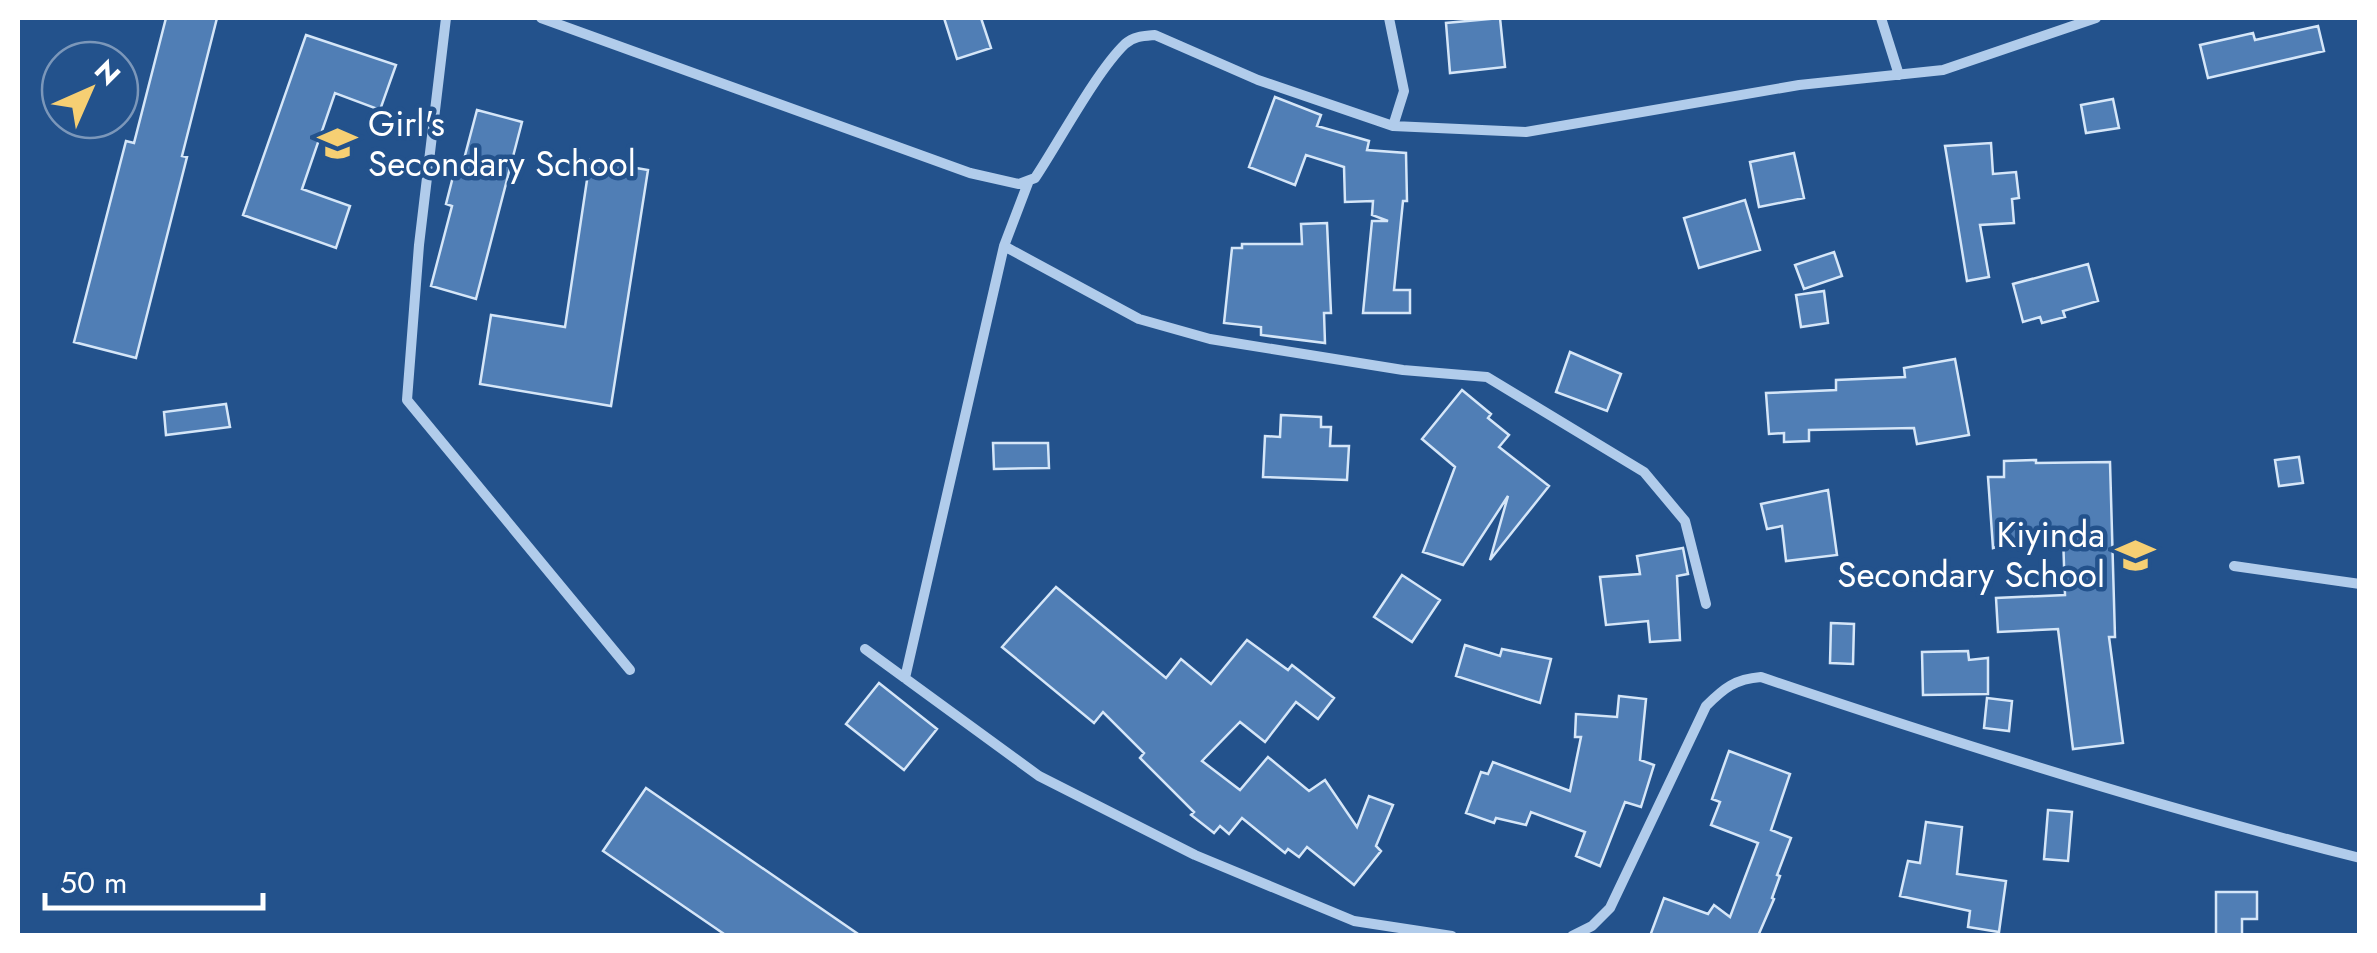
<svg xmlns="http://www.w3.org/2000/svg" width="2377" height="953" font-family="Jost,sans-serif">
  <rect width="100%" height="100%" fill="#23528c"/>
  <!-- building -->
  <path fill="#507eb5" stroke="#d5e6f8" stroke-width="2.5" d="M166,18H217L182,156L187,157L136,358L74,342L126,141L134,143Z
    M944,18H981L991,48L957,59Z
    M1500,18L1505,67L1450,73L1446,23Z
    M2318,26L2324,51L2208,78L2200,45L2253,33L2255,40Z
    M306,35L396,65L380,110L335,93L302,189L350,206L336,248L243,215Z
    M1275,97L1321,115L1317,126L1369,141L1367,150L1406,153L1407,201H1403L1394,290H1410V313H1363L1372,221H1388L1372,215L1373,201L1345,202L1344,167L1306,155L1295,185L1249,167Z
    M2113,99L2119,128L2086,133L2081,105Z
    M477,110L522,122L476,299L431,286L452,206L446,204L457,161L463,163Z
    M1991,143L1993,174L2016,172L2019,198L2012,199L2014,223L1980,225L1989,277L1967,281L1945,146Z
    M1794,153L1804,198L1759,207L1750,162Z
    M590,160L648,170L611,406L480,384L491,315L565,327Z
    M1745,200L1760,250L1699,268L1684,218Z
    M1327,223L1331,313H1324L1325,343L1261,335V327L1224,323L1232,248H1242V244H1302L1301,224Z
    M1834,252L1842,276L1804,289L1795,265Z
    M2088,264L2098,301L2063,311L2065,317L2042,323L2040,317L2023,322L2013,284Z
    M1824,291L1828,323L1801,327L1796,295Z
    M1570,352L1621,374L1607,411L1556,392Z
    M1955,359L1969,435L1917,444L1914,428L1809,430V441L1784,442V433L1769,434L1766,393L1836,390V380L1905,377L1904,368Z
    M1462,390L1491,414L1488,418L1509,435L1499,447L1549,486L1490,560L1508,496L1463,565L1423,552L1455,467L1422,439Z
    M226,404L230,427L166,435L164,412Z
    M1281,415L1321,417V427H1331L1330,446H1349L1347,480L1263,477L1265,436L1280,437Z
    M993,443H1048L1049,468L994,469Z
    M2299,457L2303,483L2279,486L2275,460Z
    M2036,460V463L2110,462L2115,637H2109L2123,743L2073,749L2058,629L1998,632L1996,598L2065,595L2063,535L2049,538L2048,530L1993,548L1988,477H2004V461Z
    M1828,490L1837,555L1786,561L1782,526L1767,529L1761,504Z
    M1683,548L1688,574L1677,576L1680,640L1650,642L1648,621L1606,625L1600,577L1640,574L1637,556Z
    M1402,575L1440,600L1412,642L1374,617Z
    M1056,587L1166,678L1181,659L1211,684L1247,640L1288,670L1292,665L1334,698L1318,719L1296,702L1265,742L1240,722L1202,761L1240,790L1268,757L1309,791L1325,780L1357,827L1369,796L1393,805L1376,846L1381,851L1354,885L1307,847L1299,857L1288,849L1285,853L1242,818L1229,834L1220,826L1214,833L1191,815L1194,812L1140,758L1144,753L1103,712L1094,723L1002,647Z
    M1831,623L1854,624L1853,664L1830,663Z
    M1465,645L1500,656L1502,649L1551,659L1540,703L1456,676Z
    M1968,651L1969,660L1988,658V694L1923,695L1922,652Z
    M879,683L937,729L904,770L846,724Z
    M1619,696L1646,699L1640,760L1654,765L1641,807L1625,802L1600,866L1576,856L1585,832L1531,812L1526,825L1496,818L1494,823L1466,813L1481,772L1488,774L1493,762L1570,791L1581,737H1575L1576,714L1617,717Z
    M1987,698L2012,701L2009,731L1984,728Z
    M1729,751L1790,774L1771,830L1791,838L1777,875L1780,876L1772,898L1774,899L1758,936H1650L1664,898L1708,914L1714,905L1730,917L1758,843L1711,825L1720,802L1712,799Z
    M646,788L861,936H727L603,851Z
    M2048,810L2072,812L2068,861L2044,859Z
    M1926,822L1962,827L1957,874L2006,881L1999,932L1968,927L1970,911L1900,896L1908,861L1920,863Z
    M2216,892H2257V919H2242V936H2216Z"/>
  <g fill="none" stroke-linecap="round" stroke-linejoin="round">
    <!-- minor -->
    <path stroke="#b1cceb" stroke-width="10" d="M446,18L419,245L407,400L630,670
      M541,18L970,173L1019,184L1035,178C1059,142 1096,72 1125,44C1134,36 1144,36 1155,35L1258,80L1393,126L1526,132L1799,85L1943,70L2096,18
      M1389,18L1404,91L1393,126
      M1881,18L1899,75
      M1004,246L1139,319L1210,339L1403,370L1487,377L1644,472L1685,521L1706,604
      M2234,566L2360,584
      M865,649L1039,776L1195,855L1354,921L1452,936
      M905,678L1004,246L1028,183
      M1572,936L1592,926L1610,908L1706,706C1724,688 1735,679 1761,677C1958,744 2157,807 2360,858"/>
  </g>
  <!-- icons -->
  <defs>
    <symbol id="school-bare" viewBox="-9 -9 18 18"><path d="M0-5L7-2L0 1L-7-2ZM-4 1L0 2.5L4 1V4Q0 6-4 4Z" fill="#f6cf73" stroke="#23528c" stroke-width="2.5" paint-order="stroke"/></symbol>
  </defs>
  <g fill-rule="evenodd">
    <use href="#school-bare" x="310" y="116" width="55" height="55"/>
    <use href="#school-bare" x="2108" y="528" width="55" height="55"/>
  </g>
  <g text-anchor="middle" stroke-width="9" stroke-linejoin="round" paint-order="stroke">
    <!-- poi labels -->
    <g font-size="35" fill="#fff" stroke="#23528c" text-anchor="start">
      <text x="368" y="136">Girl's<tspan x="368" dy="40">Secondary School</tspan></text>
      <text x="2105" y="547" text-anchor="end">Kiyinda<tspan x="2105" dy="40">Secondary School</tspan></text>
    </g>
  </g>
  <!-- border -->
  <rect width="2377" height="953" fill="none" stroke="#ffffff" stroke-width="40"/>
  <!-- north arrow -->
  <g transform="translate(90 90) rotate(45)"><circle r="48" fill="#23528c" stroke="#7b97ba" stroke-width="2.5"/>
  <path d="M0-8L18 38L0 25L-18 38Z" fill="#f6cf73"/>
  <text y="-15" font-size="28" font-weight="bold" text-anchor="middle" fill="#ffffff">N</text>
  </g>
  <!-- scale -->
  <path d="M45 893v15h218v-15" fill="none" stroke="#ffffff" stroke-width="5"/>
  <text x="60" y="893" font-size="30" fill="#ffffff" stroke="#23528c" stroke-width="8" paint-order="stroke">50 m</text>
</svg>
